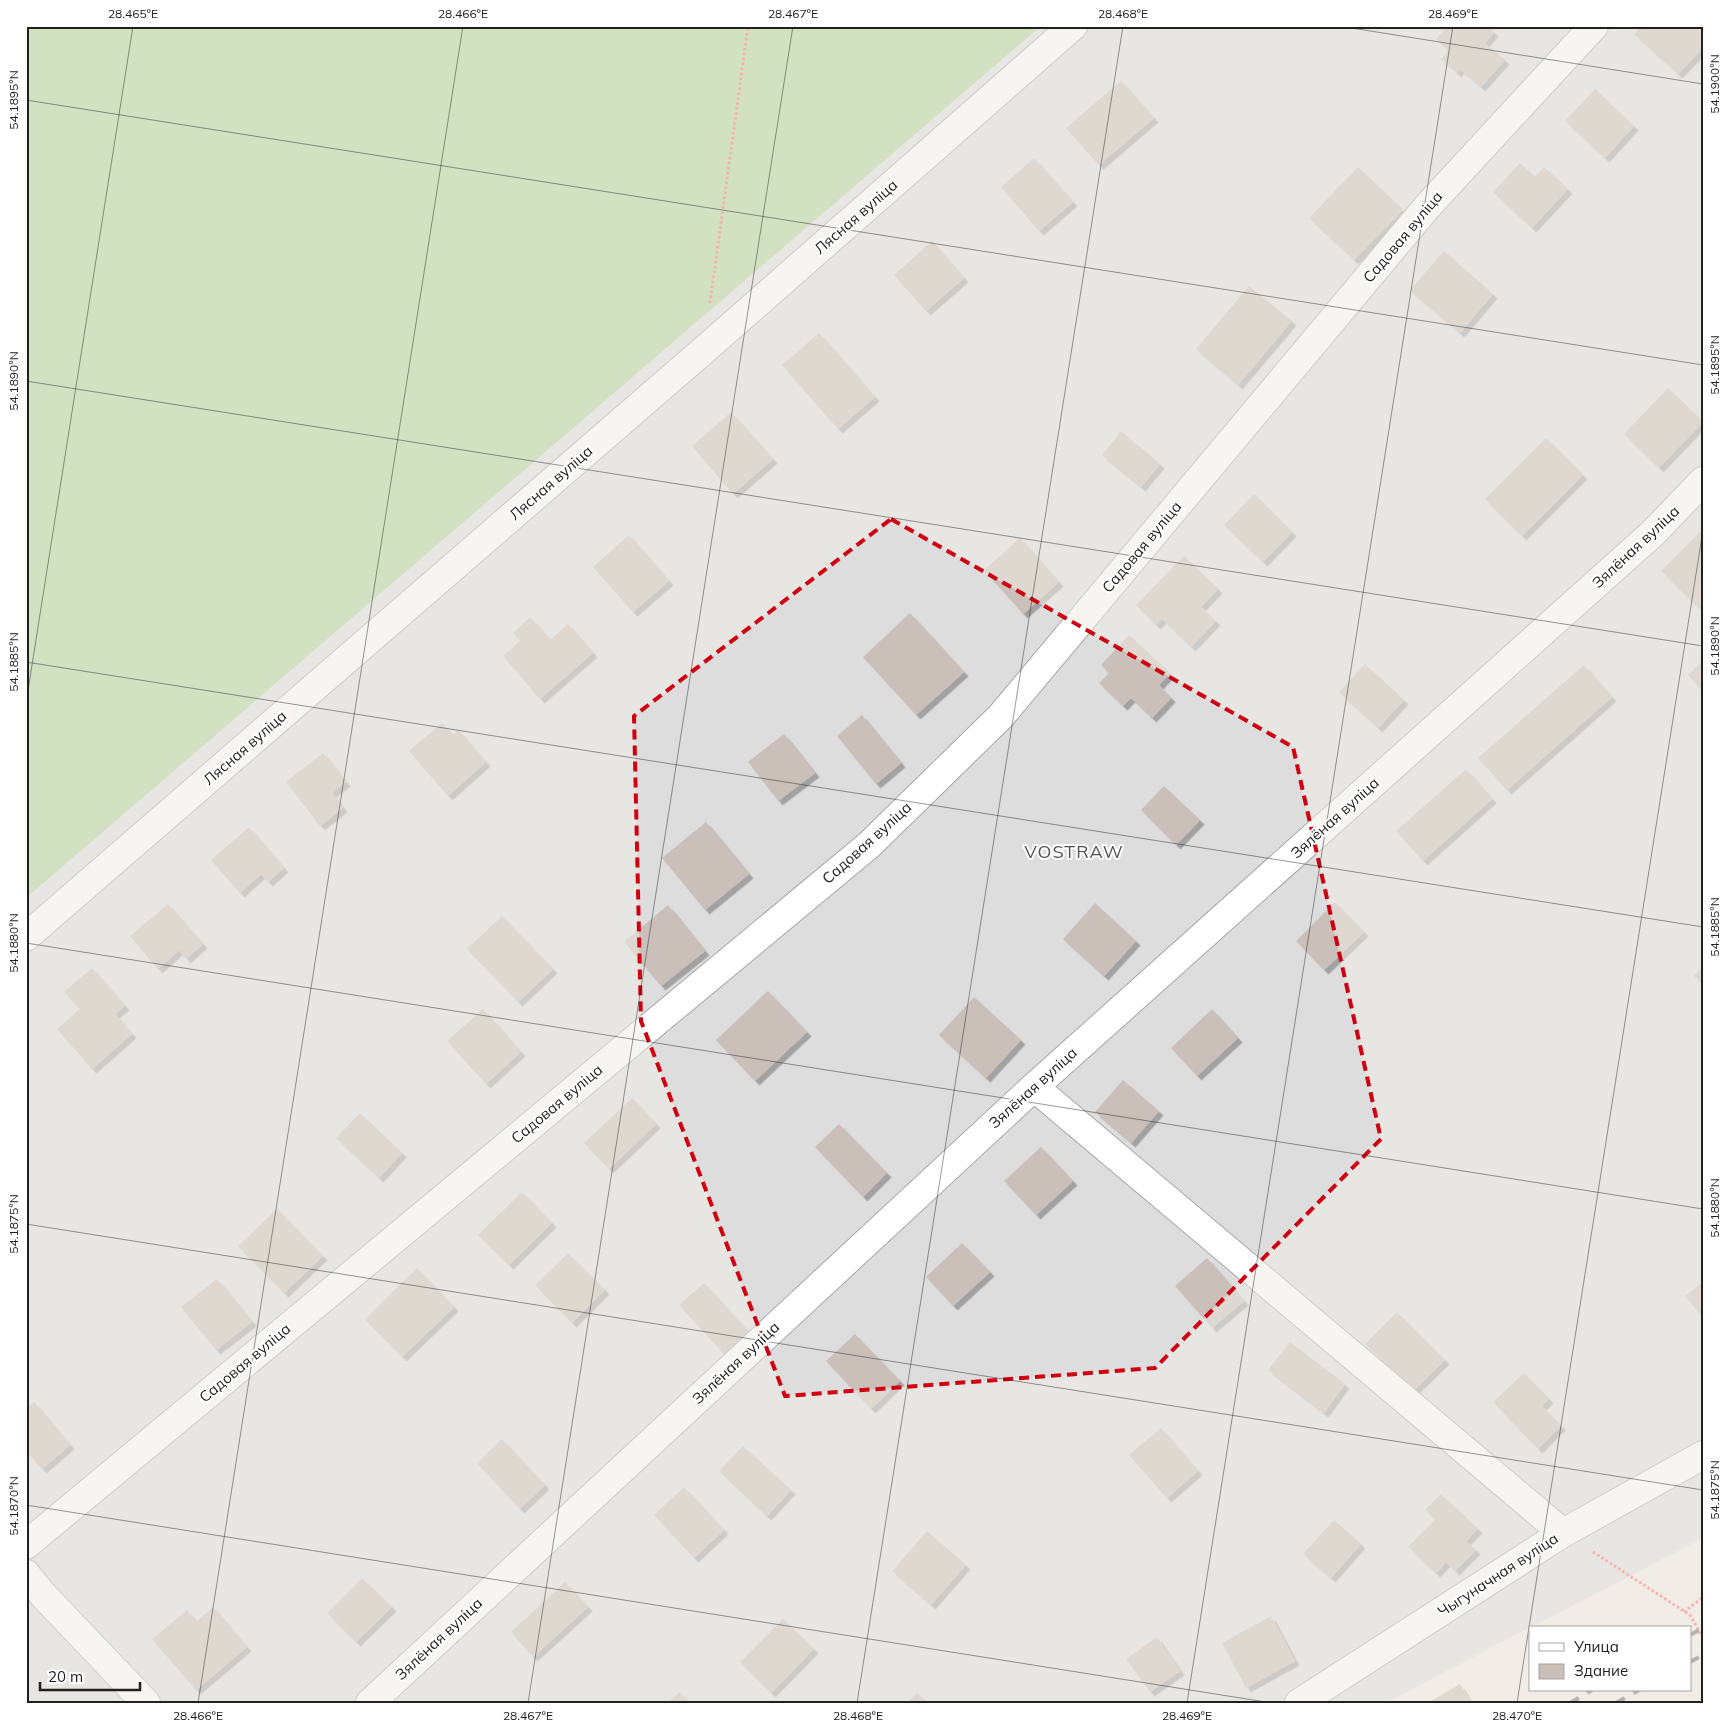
<svg xmlns="http://www.w3.org/2000/svg" width="1729" height="1729" font-family="Mulish,sans-serif">
  <defs>
    <filter id="shadow"><feDropShadow dx="4.5" dy="4.5" stdDeviation="0" flood-color="#0004"/></filter>
  </defs>
  <rect width="100%" height="100%" fill="#f1ede6"/>
  <!-- residential -->
  <path fill="#dedddd" d="M1035,26H1703V1538L1385,1703H26V895Z"/>
  <!-- forest -->
  <path fill="#aed398" d="M26,26H1041L26,898Z"/>
  <!-- building -->
  <path fill="#cabfb9" filter="url(#shadow)" d="M1448,26H1487L1494,32L1485,43L1505,60L1481,87L1460,69L1457,73L1441,59L1449,50L1436,39Z
    M1642,26H1695L1703,33V48L1678,74L1634,34Z
    M1121,81L1154,118L1099,165L1066,128Z
    M1595,89L1634,126L1605,158L1565,121Z
    M1034,158L1073,202L1039,231L1001,187Z
    M1520,163L1535,177L1544,167L1568,189L1532,228L1493,192Z
    M1358,167L1403,210L1354,260L1309,218Z
    M932,241L964,278L926,311L894,275Z
    M1444,251L1493,294L1460,333L1410,290Z
    M1249,286L1292,321L1238,385L1196,349Z
    M819,333L875,397L838,429L782,365Z
    M1668,388L1703,422L1659,468L1624,434Z
    M731,412L773,459L733,494L692,446Z
    M1121,431L1160,464L1141,487L1102,455Z
    M1546,438L1583,475L1522,536L1485,499Z
    M1254,494L1292,532L1263,562L1224,525Z
    M1703,529V612L1661,571Z
    M629,535L669,581L633,612L593,567Z
    M1020,538L1059,582L1023,614L984,570Z
    M1184,556L1218,589L1201,607L1216,621L1191,647L1162,619L1156,625L1136,605Z
    M910,613L964,672L916,715L863,657Z
    M530,617L550,640L568,624L593,653L540,699L503,656L520,641L513,633Z
    M1129,635L1170,673L1159,685L1171,698L1152,718L1131,698L1123,706L1099,683L1109,673L1101,665Z
    M1703,661V691L1688,675Z
    M1365,664L1404,700L1378,728L1339,692Z
    M1584,665L1612,697L1507,790L1478,758Z
    M862,715L901,763L876,784L837,736Z
    M442,723L453,735L458,730L486,762L448,796L409,751Z
    M784,734L815,773L778,801L748,762Z
    M323,753L346,782L332,793L343,808L320,826L286,782Z
    M1466,769L1492,799L1423,861L1396,831Z
    M1164,786L1200,820L1176,845L1141,810Z
    M706,822L749,874L705,910L662,858Z
    M249,827L284,868L268,882L261,874L240,893L211,860Z
    M1335,902L1364,932L1324,970L1296,941Z
    M1095,903L1136,941L1104,976L1063,939Z
    M168,904L203,944L186,959L179,950L158,969L130,936Z
    M668,905L705,951L661,986L624,942Z
    M502,916L553,969L518,1002L467,949Z
    M1703,966V983L1694,976Z
    M92,968L125,1006L115,1014L132,1034L92,1069L57,1029L80,1009L64,992Z
    M768,991L807,1032L755,1081L716,1040Z
    M974,997L1021,1040L986,1078L939,1035Z
    M483,1009L521,1052L486,1084L447,1041Z
    M1212,1009L1238,1038L1197,1076L1171,1048Z
    M1123,1080L1159,1111L1131,1143L1095,1112Z
    M632,1098L656,1124L609,1169L584,1143Z
    M360,1113L402,1153L379,1178L336,1138Z
    M839,1124L887,1173L863,1197L815,1147Z
    M1041,1147L1073,1181L1036,1215L1004,1181Z
    M522,1192L552,1223L509,1265L478,1235Z
    M277,1209L323,1256L284,1293L238,1246Z
    M962,1243L990,1272L953,1306L926,1277Z
    M568,1253L605,1290L572,1323L535,1285Z
    M1207,1258L1244,1301L1212,1328L1175,1286Z
    M417,1268L454,1307L402,1357L365,1319Z
    M217,1279L252,1322L216,1350L181,1307Z
    M1703,1282V1318L1685,1296Z
    M704,1283L748,1331L724,1354L679,1305Z
    M1397,1312L1445,1360L1413,1391L1365,1344Z
    M855,1334L900,1381L871,1409L826,1361Z
    M1290,1342L1345,1384L1324,1413L1268,1370Z
    M1524,1373L1549,1399L1542,1406L1561,1426L1538,1449L1493,1402Z
    M34,1402L70,1445L42,1469L26,1451V1409Z
    M1161,1428L1198,1471L1167,1498L1129,1455Z
    M502,1439L545,1485L520,1509L477,1463Z
    M743,1446L791,1490L767,1516L719,1471Z
    M684,1487L724,1530L694,1558L654,1515Z
    M1441,1494L1478,1529L1466,1541L1476,1550L1455,1571L1446,1562L1436,1573L1408,1547L1435,1519L1425,1510Z
    M1334,1520L1361,1544L1331,1578L1303,1554Z
    M927,1531L966,1565L931,1605L892,1571Z
    M362,1578L392,1607L356,1642L327,1613Z
    M565,1582L588,1607L533,1657L511,1632Z
    M213,1607L247,1647L196,1690L152,1639L187,1610L196,1622Z
    M1271,1616L1295,1661L1246,1688L1222,1643Z
    M783,1619L814,1649L771,1693L740,1662Z
    M1157,1637L1180,1671L1150,1692L1126,1659Z
    M1460,1684L1471,1703H1428Z
    M680,1692L689,1703H667Z
    M918,1693L926,1703H907Z"/>
  <g fill="none" stroke-linecap="round" stroke-linejoin="round">
    <defs>
      <path id="street" d="M26,937L704,350L1073,26
        M1034,1087L1563,1533
        M26,1545L869,845L1001,716L1427,207L1594,26
        M26,1574L44,1596L146,1703
        M370,1703L1034,1087L1653,533L1703,481
        M1299,1703L1563,1533L1703,1455"/>
    </defs>
    <!-- street casing -->
    <use href="#street" stroke="#a7a7a7" stroke-width="30"/>
    <!-- path -->
    <path stroke="#ff6d69" stroke-width="3" stroke-dasharray="2.5 2.5" stroke-linecap="butt" d="M710,303L748,26
      M1593,1552L1690,1615L1703,1638
      M1684,1612L1703,1597"/>
    <!-- street -->
    <use href="#street" stroke="#fff" stroke-width="28"/>
    <!-- rail -->
    <path stroke="#6e6e6e" stroke-width="4" stroke-dasharray="10 10" stroke-linecap="butt" d="M1690,1635L1703,1628
      M1690,1662L1703,1655
      M1570,1703L1592,1690
      M1616,1703L1639,1690"/>
  </g>
  <!-- marked area -->
  <path d="M0 0H1729V1729H0ZM891,519L1293,747L1381,1139L1155,1368L785,1396L641,1021L634,716Z" fill="#f1ede6" fill-opacity=".55" fill-rule="evenodd"/>
  <path fill="none" stroke="#d00010" stroke-width="4" stroke-dasharray="10 6" stroke-linejoin="round" d="M891,519L1293,747L1381,1139L1155,1368L785,1396L641,1021L634,716Z"/>
  <!-- ticks -->
  <path fill="none" stroke="#202020" stroke-width="1" stroke-opacity="0.45" d="M1339,26L1703,84M26,100L1703,365M26,381L1703,646M26,662L1703,927M26,703L133,26M26,943L1703,1209M26,1224L1703,1490M26,1505L1272,1703M198,1703L463,26M528,1703L793,26M857,1703L1123,26M1187,1703L1453,26M1517,1703L1703,530"/>
  <g text-anchor="middle" stroke-width="4" stroke-linejoin="round" paint-order="stroke">
    <!-- street labels -->
    <g font-size="15" fill="#202020" stroke="#fff">
      <text transform="translate(856 217) rotate(-41)" y="5">Лясная вуліца</text>
      <text transform="translate(1403 237) rotate(-50)" y="5">Садовая вуліца</text>
      <text transform="translate(551 483) rotate(-41)" y="5">Лясная вуліца</text>
      <text transform="translate(1142 547) rotate(-50)" y="5">Садовая вуліца</text>
      <text transform="translate(1636 547) rotate(-43)" y="5">Зялёная вуліца</text>
      <text transform="translate(245 748) rotate(-41)" y="5">Лясная вуліца</text>
      <text transform="translate(1335 818) rotate(-42)" y="5">Зялёная вуліца</text>
      <text transform="translate(867 843) rotate(-42)" y="5">Садовая вуліца</text>
      <text transform="translate(1033 1088) rotate(-42)" y="5">Зялёная вуліца</text>
      <text transform="translate(557 1104) rotate(-40)" y="5">Садовая вуліца</text>
      <text transform="translate(245 1363) rotate(-40)" y="5">Садовая вуліца</text>
      <text transform="translate(736 1363) rotate(-43)" y="5">Зялёная вуліца</text>
      <text transform="translate(1498 1575) rotate(-33)" y="5">Чыгуначная вуліца</text>
      <text transform="translate(439 1639) rotate(-43)" y="5">Зялёная вуліца</text>
    </g>
    <!-- quarter labels -->
    <g font-size="18" letter-spacing="1" fill="#535353" stroke="#fff">
      <text x="1074" y="858">VOSTRAW</text>
    </g>
  </g>
  <!-- border -->
  <rect width="1729" height="1729" fill="none" stroke="#ffffff" stroke-width="55"/>
  <!-- legend -->
  <rect x="1529" y="1626" width="162" height="65" fill="#ffffff" stroke="#a6a6a6"/>
  <rect x="1539" y="1643" width="25" height="8" fill="#ffffff" stroke="#a6a6a6"/>
  <text x="1574" y="1652" font-size="15" fill="#202020">Улица</text>
  <rect x="1539" y="1664" width="25" height="15" fill="#cabfb9" stroke="#a6a6a6"/>
  <text x="1574" y="1676" font-size="15" fill="#202020">Здание</text>
  <!-- scale -->
  <path d="M40 1682v8h100v-8" fill="none" stroke="#202020" stroke-width="2.5"/>
  <text x="48" y="1682" font-size="15" fill="#202020" stroke="#ffffff" stroke-width="4" paint-order="stroke">20 m</text>
  <rect x="28" y="28" width="1674" height="1674" fill="none" stroke="#202020" stroke-width="2"/>
  <g font-size="12" text-anchor="middle" fill="#202020">
    <text x="133" y="18">28.465°E</text>
    <text x="463" y="18">28.466°E</text>
    <text x="793" y="18">28.467°E</text>
    <text x="1123" y="18">28.468°E</text>
    <text x="1453" y="18">28.469°E</text>
    <text transform="translate(1715 84) rotate(-90)" y="4">54.1900°N</text>
    <text transform="translate(14 100) rotate(-90)" y="4">54.1895°N</text>
    <text transform="translate(1715 365) rotate(-90)" y="4">54.1895°N</text>
    <text transform="translate(14 381) rotate(-90)" y="4">54.1890°N</text>
    <text transform="translate(1715 646) rotate(-90)" y="4">54.1890°N</text>
    <text transform="translate(14 662) rotate(-90)" y="4">54.1885°N</text>
    <text transform="translate(1715 927) rotate(-90)" y="4">54.1885°N</text>
    <text transform="translate(14 943) rotate(-90)" y="4">54.1880°N</text>
    <text transform="translate(1715 1208) rotate(-90)" y="4">54.1880°N</text>
    <text transform="translate(14 1224) rotate(-90)" y="4">54.1875°N</text>
    <text transform="translate(1715 1490) rotate(-90)" y="4">54.1875°N</text>
    <text transform="translate(14 1506) rotate(-90)" y="4">54.1870°N</text>
    <text x="198" y="1720">28.466°E</text>
    <text x="528" y="1720">28.467°E</text>
    <text x="858" y="1720">28.468°E</text>
    <text x="1187" y="1720">28.469°E</text>
    <text x="1517" y="1720">28.470°E</text>
  </g>
</svg>
